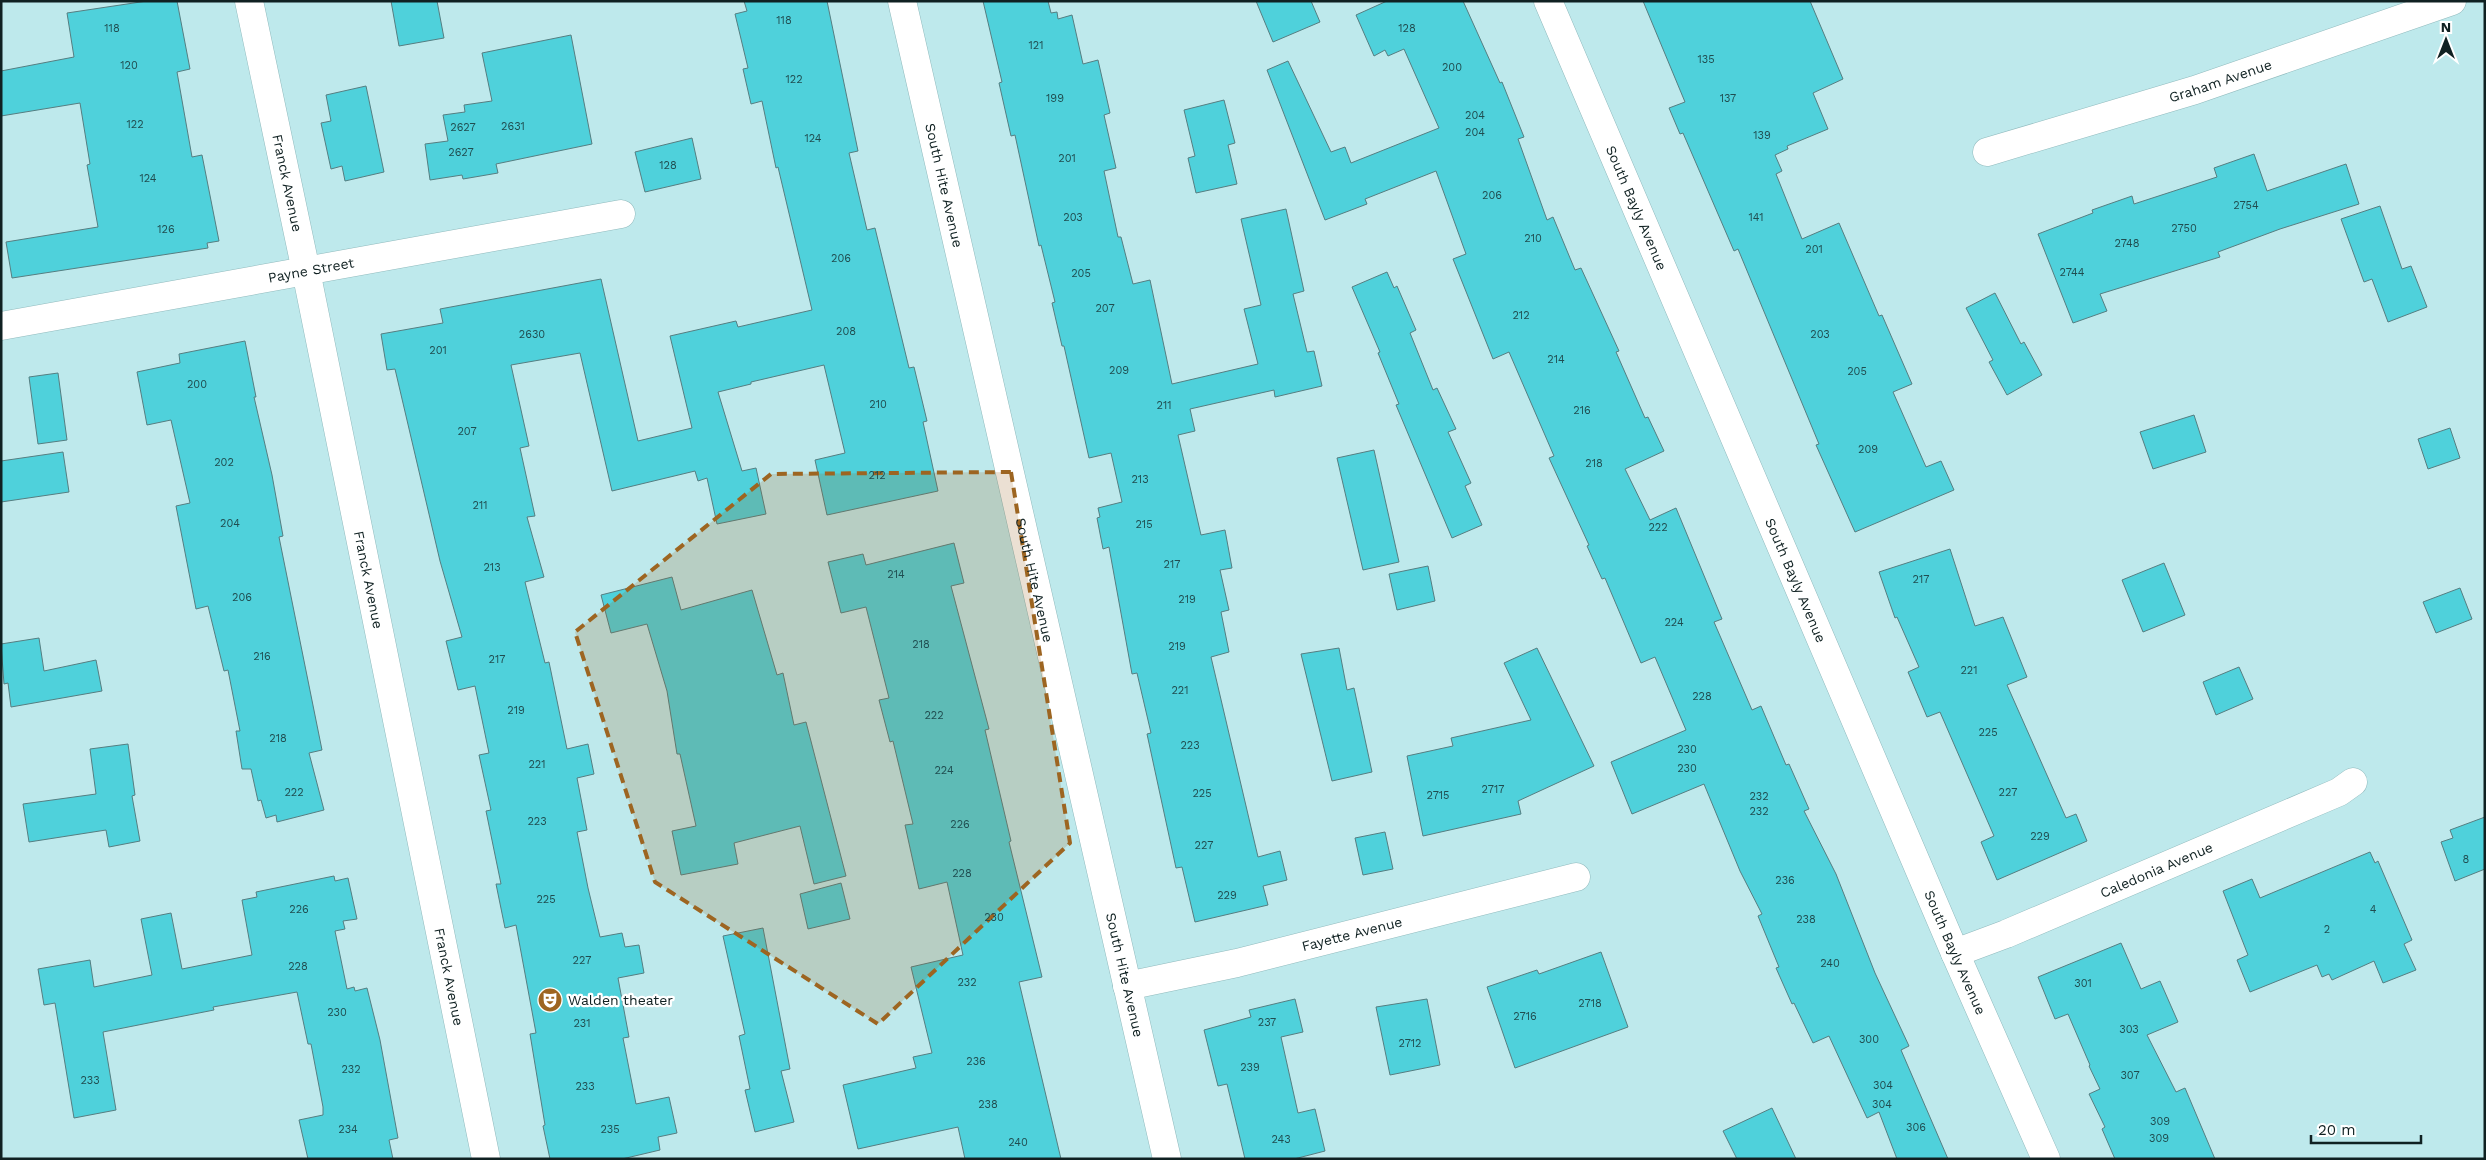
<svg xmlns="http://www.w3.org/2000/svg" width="2486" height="1160" font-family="'Work Sans',sans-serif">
  <rect width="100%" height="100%" fill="#bee9ec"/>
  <!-- building -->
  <path fill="#4fd1db" stroke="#557e81" d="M147,1H177L190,69L177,72L192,157L202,155L219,241L207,243L208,248L12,278L6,242L98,227L87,165L90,164L80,103L1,116V71L74,57L67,13Z
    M391,1H437L444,38L399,46Z
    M744,1H827L858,151L849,153L867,230L875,228L909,368L914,367L927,421L923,422L938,491L827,515L815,460L845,453L824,365L751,382V384L718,392L742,471L756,468L766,514L717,524L707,478L698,481L695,471L612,491L580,353L511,365L529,446L520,448L535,516L527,517L544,577L525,582L545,663L549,662L567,749L588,744L594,774L577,778L587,830L577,832L588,888L600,937L622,933L625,947L639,945L644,973L618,978L629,1037L623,1038L636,1104L669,1097L677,1133L658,1137L660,1150L622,1159H550L543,1126L545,1125L530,1034L536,1033L516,925L505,928L496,884H501L486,811L491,810L479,755L489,753L475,686L458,690L446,641L462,637L440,561L395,369L387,370L381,334L443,323L440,309L601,279L638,441L692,428L670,336L736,321L738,327L812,310L778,167L776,168L762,101L751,104L743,69L748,68L735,14L747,11Z
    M983,1H1048L1051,13L1057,12L1058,19L1072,15L1083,64L1098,60L1110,113L1104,115L1116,168L1104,171L1118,237H1121L1133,284L1150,280L1172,384L1258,364L1244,309L1261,305L1241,219L1286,209L1304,291L1293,294L1307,352L1314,351L1322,386L1275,397L1274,390L1190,409L1195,431L1178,435L1201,535L1225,530L1232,568L1220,570L1229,610L1221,612L1229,652L1211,657L1258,857L1280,851L1287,880L1263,886L1268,905L1195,922L1182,867L1176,868L1147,734L1151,733L1137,673L1132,674L1109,547L1103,549L1097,518L1100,517L1098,508L1122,502L1111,453L1089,458L1064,346H1062L1052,303L1055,302L1041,245L1039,246L1015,135L1011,136L999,83L1002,82Z
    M1256,1H1311L1320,22L1273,42Z
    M1387,1H1463L1500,83L1502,82L1524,137L1518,139L1547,220L1553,217L1575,270L1581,268L1619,351L1616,352L1645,418L1648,417L1664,451L1625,469L1650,520L1676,508L1722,619L1714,622L1752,710L1761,706L1786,765L1789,764L1809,809L1804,811L1836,874L1875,973L1909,1046L1901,1050L1948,1159H1897L1879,1112L1867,1118L1829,1036L1813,1043L1794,1003L1792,1004L1776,968L1779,967L1758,916L1762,914L1740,871L1704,784L1632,814L1611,762L1686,730L1655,657L1641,663L1605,578L1602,579L1587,546L1589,545L1549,458L1554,456L1509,352L1493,359L1453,259L1466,254L1436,171L1365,199L1367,204L1325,220L1267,70L1288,61L1331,152L1345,147L1351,163L1439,128L1404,49L1388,56L1385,50L1374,56L1356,15Z
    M1643,1H1810L1843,79L1813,93L1828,129L1787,146L1788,149L1775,155L1782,171L1776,174L1802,239L1839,223L1879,316L1882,315L1912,384L1893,392L1926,467L1941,461L1954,490L1855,532L1816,445L1819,444L1738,249L1734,251L1683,133L1680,134L1669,108L1685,102Z
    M571,35L592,144L496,164L498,173L463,179L462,175L430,180L425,144L448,141L443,115L465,112L464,105L492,101L482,53Z
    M366,86L384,172L345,181L342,166L331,169L321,123L331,121L326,95Z
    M1224,100L1235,143L1228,145L1237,184L1196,193L1188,158L1195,156L1184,110Z
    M692,138L701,179L645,192L635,152Z
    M2254,154L2267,191L2346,164L2359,204L2280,229L2218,252L2220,257L2100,294L2107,311L2073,323L2038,234L2093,213L2092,210L2132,196L2134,204L2217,177L2214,168Z
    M2380,206L2402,269L2411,266L2427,307L2388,322L2372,279L2364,282L2341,219Z
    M1387,272L1394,288L1397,286L1416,330L1410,333L1433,390L1437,388L1456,429L1448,432L1471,483L1465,486L1482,525L1452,538L1396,405L1399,404L1378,353L1380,352L1352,287Z
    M1995,293L2021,344L2024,342L2042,375L2007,395L1989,362L1993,360L1966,308Z
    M245,341L256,397H254L272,475L283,536L279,537L322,750L309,753L324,810L277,822L276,815L266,818L261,800L258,801L251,769H242L236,731H240L228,670L224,671L208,606L196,609L176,506L190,503L171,420L147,425L137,372L180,363L179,354Z
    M58,373L67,440L38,444L29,377Z
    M2194,415L2206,452L2153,469L2140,432Z
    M2450,428L2460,458L2428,469L2418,439Z
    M1374,450L1399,562L1363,570L1337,458Z
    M63,452L69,492L1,502V461Z
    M954,543L964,583L951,586L989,729L985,730L1011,841L1009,842L1042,977L1019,982L1061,1159H965L958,1127L858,1149L843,1085L916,1068L913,1057L932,1053L911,967L963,955L947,882L919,889L905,825L913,824L893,741L890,742L879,700L889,698L866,607L841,613L828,562L863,554L866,565Z
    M1950,549L1975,626L2003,617L2027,677L2007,685L2066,818L2076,814L2087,841L1997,880L1981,842L1994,836L1940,712L1927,717L1908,672L1919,667L1897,617L1895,618L1879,572Z
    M2164,563L2185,615L2143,632L2122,580Z
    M1428,566L1435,601L1397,610L1389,574Z
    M672,577L681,610L752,590L777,675L783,673L794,725L806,722L846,876L814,884L800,826L734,843L738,864L681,875L672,831L696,826L680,754H677L667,691L647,624L611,633L601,595Z
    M2460,588L2472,619L2436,633L2423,602Z
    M39,638L44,671L96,660L102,691L11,707L8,683L4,684L1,644Z
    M1339,648L1347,690L1354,688L1372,772L1332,781L1301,654Z
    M1537,648L1594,766L1518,801L1521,814L1423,836L1407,756L1453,746L1451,738L1531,720L1504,663Z
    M2239,667L2253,699L2216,715L2203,682Z
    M128,744L135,795L132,796L140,841L109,847L106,830L29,842L23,804L96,794L90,749Z
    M2485,817V869L2455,881L2441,842L2453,838L2450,830Z
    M1385,832L1393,869L1363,875L1355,838Z
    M2370,852L2375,863L2378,861L2412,940L2404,944L2416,970L2383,983L2374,961L2332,980L2329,974L2322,977L2317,965L2250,992L2237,960L2248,955L2223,891L2252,879L2260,898Z
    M334,876L335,881L348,878L357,919L343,921L345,929L335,931L347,989L354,987L355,991L367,988L380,1040L398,1138L389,1140L393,1159H308L299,1120L323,1115V1107L311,1044H308L297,992L213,1007L214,1010L103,1032L116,1110L74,1118L55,1003L44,1005L38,969L90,960L94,987L152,975L141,919L171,913L182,969L252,955L242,900L257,897L256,892Z
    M841,883L850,919L808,929L800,894Z
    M763,928L790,1069L781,1071L794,1122L755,1132L745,1090L750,1089L739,1036L745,1034L723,936Z
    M2121,943L2141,989L2160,981L2178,1022L2147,1035L2176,1092L2185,1088L2215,1159H2115L2102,1129L2105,1127L2089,1094L2100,1089L2089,1066L2090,1065L2068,1014L2055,1019L2038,977Z
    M1601,952L1628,1027L1515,1068L1487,987L1537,970L1539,974Z
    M1295,999L1303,1032L1281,1037L1298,1113L1315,1109L1325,1151L1294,1159H1245L1227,1084L1218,1086L1204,1030L1251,1017L1249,1010Z
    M1427,999L1440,1065L1390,1075L1376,1007Z
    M1772,1108L1796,1159H1737L1723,1131Z"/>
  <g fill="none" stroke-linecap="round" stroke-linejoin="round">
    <defs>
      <g id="minor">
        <path id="s1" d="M249,1L306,271L486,1159"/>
        <path id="s2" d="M902,1L1167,1159"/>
        <path id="s3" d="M1548,1L1955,953L2046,1159"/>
        <path id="s4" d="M1987,152L2195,90L2452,1"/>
        <path id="s5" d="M1,326L621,214"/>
        <path id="s6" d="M1955,953L2006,934L2339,792L2353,782"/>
        <path id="s7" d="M1127,986L1237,963L1576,877"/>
      </g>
    </defs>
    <!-- minor casing -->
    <use href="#minor" stroke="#90babd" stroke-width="29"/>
    <!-- minor -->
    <use href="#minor" stroke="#fff" stroke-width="28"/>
  </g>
  <!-- marked area -->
  <path fill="#9d6521" fill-opacity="0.2" stroke="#9d6521" stroke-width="4" stroke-dasharray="10 6" stroke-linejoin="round" d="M1011,472L1070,843L878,1024L655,882L575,632L771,474Z"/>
  <!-- icons -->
  <defs>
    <symbol id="theatre-disc" viewBox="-11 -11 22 22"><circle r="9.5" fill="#9d6521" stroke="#fff"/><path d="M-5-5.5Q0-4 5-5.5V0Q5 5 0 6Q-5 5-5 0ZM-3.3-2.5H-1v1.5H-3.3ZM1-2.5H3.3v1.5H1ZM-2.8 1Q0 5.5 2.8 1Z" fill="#fff"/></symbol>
  </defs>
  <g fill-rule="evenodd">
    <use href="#theatre-disc" x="536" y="986" width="28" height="28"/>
  </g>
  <g text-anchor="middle" stroke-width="4.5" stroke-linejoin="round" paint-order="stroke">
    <!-- number labels -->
    <g font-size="11" fill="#204d50">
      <text x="784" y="24">118</text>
      <text x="112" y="32">118</text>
      <text x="1407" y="32">128</text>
      <text x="1036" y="49">121</text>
      <text x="1706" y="63">135</text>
      <text x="129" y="69">120</text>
      <text x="1452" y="71">200</text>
      <text x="794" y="83">122</text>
      <text x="1055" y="102">199</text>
      <text x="1728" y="102">137</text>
      <text x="1475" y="119">204</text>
      <text x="135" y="128">122</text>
      <text x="513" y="130">2631</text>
      <text x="463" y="131">2627</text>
      <text x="1475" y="136">204</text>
      <text x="1762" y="139">139</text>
      <text x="813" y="142">124</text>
      <text x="461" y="156">2627</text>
      <text x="1067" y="162">201</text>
      <text x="668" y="169">128</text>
      <text x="148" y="182">124</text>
      <text x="1492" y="199">206</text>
      <text x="2246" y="209">2754</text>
      <text x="1073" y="221">203</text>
      <text x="1756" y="221">141</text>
      <text x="2184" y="232">2750</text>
      <text x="166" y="233">126</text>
      <text x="1533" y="242">210</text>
      <text x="2127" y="247">2748</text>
      <text x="1814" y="253">201</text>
      <text x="841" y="262">206</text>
      <text x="2072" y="276">2744</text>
      <text x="1081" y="277">205</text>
      <text x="1105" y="312">207</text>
      <text x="1521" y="319">212</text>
      <text x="846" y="335">208</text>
      <text x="532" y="338">2630</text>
      <text x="1820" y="338">203</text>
      <text x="438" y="354">201</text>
      <text x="1556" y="363">214</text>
      <text x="1119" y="374">209</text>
      <text x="1857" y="375">205</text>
      <text x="197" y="388">200</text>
      <text x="878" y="408">210</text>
      <text x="1164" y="409">211</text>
      <text x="1582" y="414">216</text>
      <text x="467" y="435">207</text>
      <text x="1868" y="453">209</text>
      <text x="224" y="466">202</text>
      <text x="1594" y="467">218</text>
      <text x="877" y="479">212</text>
      <text x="1140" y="483">213</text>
      <text x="480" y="509">211</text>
      <text x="230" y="527">204</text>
      <text x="1144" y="528">215</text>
      <text x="1658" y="531">222</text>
      <text x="1172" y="568">217</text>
      <text x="492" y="571">213</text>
      <text x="896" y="578">214</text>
      <text x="1921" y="583">217</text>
      <text x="242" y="601">206</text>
      <text x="1187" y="603">219</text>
      <text x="1674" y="626">224</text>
      <text x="921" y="648">218</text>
      <text x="1177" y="650">219</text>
      <text x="262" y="660">216</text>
      <text x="497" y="663">217</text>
      <text x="1969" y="674">221</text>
      <text x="1180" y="694">221</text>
      <text x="1702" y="700">228</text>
      <text x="516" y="714">219</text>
      <text x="934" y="719">222</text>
      <text x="1988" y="736">225</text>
      <text x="278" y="742">218</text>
      <text x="1190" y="749">223</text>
      <text x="1687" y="753">230</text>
      <text x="537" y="768">221</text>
      <text x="1687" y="772">230</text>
      <text x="944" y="774">224</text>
      <text x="1493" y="793">2717</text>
      <text x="294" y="796">222</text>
      <text x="2008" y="796">227</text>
      <text x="1202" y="797">225</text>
      <text x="1438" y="799">2715</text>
      <text x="1759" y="800">232</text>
      <text x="1759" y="815">232</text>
      <text x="537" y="825">223</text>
      <text x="960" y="828">226</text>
      <text x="2040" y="840">229</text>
      <text x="1204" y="849">227</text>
      <text x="2466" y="863">8</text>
      <text x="962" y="877">228</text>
      <text x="1785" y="884">236</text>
      <text x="1227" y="899">229</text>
      <text x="546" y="903">225</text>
      <text x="299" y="913">226</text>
      <text x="2373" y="913">4</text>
      <text x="994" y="921">230</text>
      <text x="1806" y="923">238</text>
      <text x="2327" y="933">2</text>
      <text x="582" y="964">227</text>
      <text x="1830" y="967">240</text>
      <text x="298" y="970">228</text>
      <text x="967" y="986">232</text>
      <text x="2083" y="987">301</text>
      <text x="1590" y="1007">2718</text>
      <text x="337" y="1016">230</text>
      <text x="1525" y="1020">2716</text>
      <text x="1267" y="1026">237</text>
      <text x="582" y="1027">231</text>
      <text x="2129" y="1033">303</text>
      <text x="1869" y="1043">300</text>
      <text x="1410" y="1047">2712</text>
      <text x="976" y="1065">236</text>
      <text x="1250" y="1071">239</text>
      <text x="351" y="1073">232</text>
      <text x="2130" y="1079">307</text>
      <text x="90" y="1084">233</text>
      <text x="1883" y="1089">304</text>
      <text x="585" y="1090">233</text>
      <text x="988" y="1108">238</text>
      <text x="1882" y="1108">304</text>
      <text x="2160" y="1125">309</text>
      <text x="1916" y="1131">306</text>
      <text x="348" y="1133">234</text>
      <text x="610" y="1133">235</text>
      <text x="2159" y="1142">309</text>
      <text x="1281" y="1143">243</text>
      <text x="1018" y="1146">240</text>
    </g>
    <!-- street labels -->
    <g font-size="14" fill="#102122" stroke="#fff">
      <text dy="5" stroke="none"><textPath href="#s4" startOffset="244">Graham Avenue</textPath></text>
      <text dy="5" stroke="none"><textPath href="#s1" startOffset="186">Franck Avenue</textPath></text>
      <text dy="5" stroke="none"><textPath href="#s2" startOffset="189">South Hite Avenue</textPath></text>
      <text dy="5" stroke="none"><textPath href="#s3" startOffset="225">South Bayly Avenue</textPath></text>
      <text dy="5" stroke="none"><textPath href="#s5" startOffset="315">Payne Street</textPath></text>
      <text dy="5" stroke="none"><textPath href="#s1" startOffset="591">Franck Avenue</textPath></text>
      <text dy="5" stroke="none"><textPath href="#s2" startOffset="594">South Hite Avenue</textPath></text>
      <text dy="5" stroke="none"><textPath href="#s3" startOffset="630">South Bayly Avenue</textPath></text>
      <text dy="5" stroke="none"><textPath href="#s6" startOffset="218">Caledonia Avenue</textPath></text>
      <text dy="5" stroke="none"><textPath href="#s7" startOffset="231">Fayette Avenue</textPath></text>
      <text dy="5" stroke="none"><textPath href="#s3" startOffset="1035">South Bayly Avenue</textPath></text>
      <text dy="5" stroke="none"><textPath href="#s2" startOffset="999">South Hite Avenue</textPath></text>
      <text dy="5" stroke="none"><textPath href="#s1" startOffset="996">Franck Avenue</textPath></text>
    </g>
    <!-- poi labels -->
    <g font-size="14" fill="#102122" stroke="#fff" text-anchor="start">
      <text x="568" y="1005">Walden theater</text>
    </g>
  </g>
  <!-- border -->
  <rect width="2486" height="1160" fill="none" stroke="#102122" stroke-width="5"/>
  <!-- north arrow -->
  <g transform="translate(2446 40)" stroke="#ffffff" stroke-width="4" paint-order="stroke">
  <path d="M0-4L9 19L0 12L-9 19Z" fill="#102122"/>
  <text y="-8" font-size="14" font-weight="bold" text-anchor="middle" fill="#102122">N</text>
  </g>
  <!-- scale -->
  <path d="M2311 1135v8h110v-8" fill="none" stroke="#102122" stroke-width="2.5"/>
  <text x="2318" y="1135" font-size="15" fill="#102122" stroke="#ffffff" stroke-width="4" paint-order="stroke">20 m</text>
</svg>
